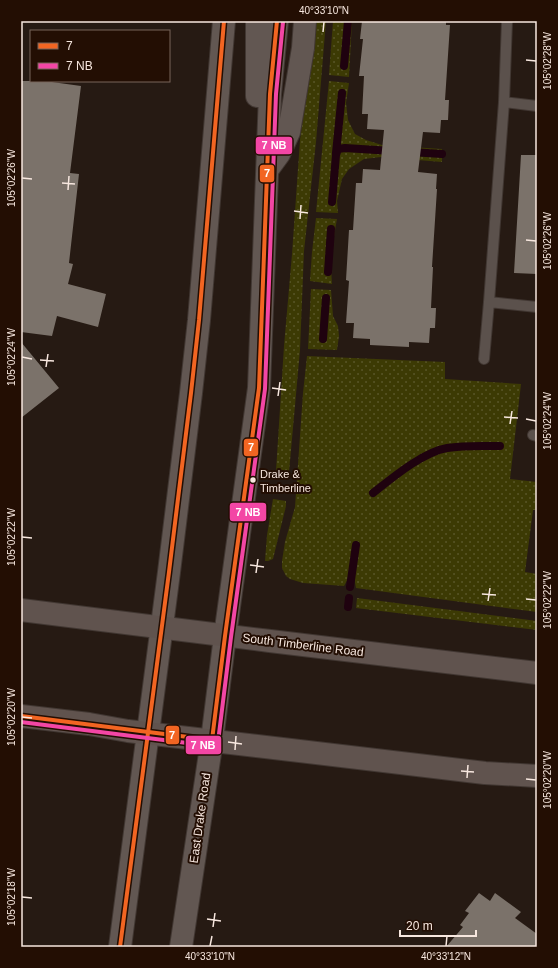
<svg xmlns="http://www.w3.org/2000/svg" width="558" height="968" font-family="Helvetica,sans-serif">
  <defs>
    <pattern id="grass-dots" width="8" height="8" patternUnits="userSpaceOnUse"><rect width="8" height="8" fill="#3c3a04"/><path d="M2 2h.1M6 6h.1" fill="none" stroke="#595628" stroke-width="1.8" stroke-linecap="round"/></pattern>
  </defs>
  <rect width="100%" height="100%" fill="#261a13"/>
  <!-- grass -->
  <path fill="url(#grass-dots)" d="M313,21H326L316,142L304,251L300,350L289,472L276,471L284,346L292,254L300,140L312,51Z
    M333,21H352L349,77L329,75Z
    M329,81L349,83L346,103L348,120L355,134L366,140L382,145L442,149V162L381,157L364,159L349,169L342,179L337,201L338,213L316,212Z
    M316,218L337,219C333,240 330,262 332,284L310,281L312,252Z
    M311,289L331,290L333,316L338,326L339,336L337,350L308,349Z
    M307,356L445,362V379L521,384L510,479L537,482V510H533L525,572L537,574V612L356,588L354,577L358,545L353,544L349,577L344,586L303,583L290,579L286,576L282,568V561L285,542L295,507L303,393Z
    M273,499L286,501V506L273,559L268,561H265L267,535Z
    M357,598L537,621V630L356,608Z"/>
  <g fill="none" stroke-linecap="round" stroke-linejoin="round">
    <!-- stream -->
    <path stroke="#1f020f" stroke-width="8" d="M344,66L348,21
      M411,152L442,154
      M336,153L342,93
      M332,202L336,155L338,149L345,148L392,151
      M328,272L331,229
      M323,339L326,298
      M373,493C392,478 423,452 447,448C465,445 483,446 500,446
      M350,587L356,545
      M348,607L349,598"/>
  </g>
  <!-- building -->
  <path fill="#7b726a" d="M362,21H446V25H450L445,100H449L448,120H441L440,133L423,132L418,172L437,174L436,189H437L432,267H433L431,308H436L435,328H430L429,343L409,342V347L370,345V339L353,338L354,323H346L349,281L346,280L349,230H353L356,183H362L363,169L380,170L384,130L367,129L368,114H362L364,76H359L363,39H360Z
    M21,81H53L52,82L81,86L70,173L79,174L69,263L73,264L68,284L106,294L98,327L57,316L52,336L21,332Z
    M521,155H537V274L514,273Z
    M21,342L59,388L21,418Z
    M479,893L490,901L495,893L521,912L515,918L537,934V947H446L463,927L460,925L469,913L465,911Z"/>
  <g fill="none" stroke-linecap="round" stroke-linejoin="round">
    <defs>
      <path id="lane" d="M507,21L504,102L489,302L537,307
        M504,102L537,106
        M484,359L489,302
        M533,435L537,436"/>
      <path id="secondary" d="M257,96V21
        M268,169L279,154L289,132L303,48L305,21
        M120,947L169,572L191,393L199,320L224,21
        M181,947L212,740L225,636L259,388L270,94L277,21"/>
      <path id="primary" d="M21,610L270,641L537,673
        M21,716L89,724L128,731L257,746L485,773L537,776"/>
    </defs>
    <!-- lane casing -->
    <use href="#lane" stroke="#413732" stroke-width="12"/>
    <!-- secondary casing -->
    <use href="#secondary" stroke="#413732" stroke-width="24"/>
    <!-- primary casing -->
    <use href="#primary" stroke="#413732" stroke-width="24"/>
    <!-- lane -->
    <use href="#lane" stroke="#5b514c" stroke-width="10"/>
    <!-- secondary -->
    <use href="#secondary" stroke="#625752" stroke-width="22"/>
    <!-- primary -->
    <use href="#primary" stroke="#60534e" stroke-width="22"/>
    <defs>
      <path id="bus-1" d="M21,716L212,740L225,636L259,388L270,94L277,21
        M120,947L169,572L191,393L199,320L224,21"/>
      <path id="bus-2" d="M21,722L211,746L215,745L218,742L231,637L265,389L276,94L283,22"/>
    </defs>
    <!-- bus-1 casing -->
    <use href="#bus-1" stroke="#230e03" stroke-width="7"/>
    <!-- bus-2 casing -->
    <use href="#bus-2" stroke="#230e03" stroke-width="7"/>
    <!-- bus-1 -->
    <use href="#bus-1" stroke="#f26522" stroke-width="4"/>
    <!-- bus-2 -->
    <use href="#bus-2" stroke="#f346a5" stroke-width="4"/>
  </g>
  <!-- ticks -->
  <path fill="none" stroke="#f7e7df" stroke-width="1.5" d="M323,32L324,22M526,60L536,61M22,178L32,179M62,183L75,184M68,190L69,176M294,211L308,213M300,219L301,205M526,240L536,241M22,357L32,359M40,360L54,361M46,367L48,354M272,388L286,390M278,396L280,382M504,417L518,418M526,419L536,421M510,424L512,411M22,537L32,538M250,565L264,567M256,573L258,559M482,594L496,595M526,599L536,600M488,601L490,588M22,717L32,718M228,742L242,744M235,750L236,736M461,771L474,772M467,778L468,765M526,779L536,780M22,897L32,898M207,919L221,921M213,927L215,913M210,946L212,936M446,946L447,936"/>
  <!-- markers -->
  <circle fill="#f7e7df" stroke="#230e03" stroke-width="1.5" cx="253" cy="480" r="3.5"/>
  <g text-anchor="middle" stroke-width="4" stroke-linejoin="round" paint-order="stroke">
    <!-- bus labels -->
    <g font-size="11" fill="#f7e7df" stroke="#230e03" text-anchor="start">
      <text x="260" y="478">Drake &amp;<tspan x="260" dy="14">Timberline</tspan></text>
    </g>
    <!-- street labels -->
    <g font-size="12" fill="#f7e7df" stroke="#230e03">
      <text transform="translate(303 645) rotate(7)" y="4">South Timberline Road</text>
      <text transform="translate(200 818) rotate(-82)" y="4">East Drake Road</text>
    </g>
  </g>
  <g stroke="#230e03" stroke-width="1.5">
    <rect x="255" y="136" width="38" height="19" rx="4" fill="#f346a5"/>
    <rect x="259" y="164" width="16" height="19" rx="4" fill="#f26522"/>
    <rect x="243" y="438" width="16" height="19" rx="4" fill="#f26522"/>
    <rect x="229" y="502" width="38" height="20" rx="4" fill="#f346a5"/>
    <rect x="165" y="725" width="15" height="20" rx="4" fill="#f26522"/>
    <rect x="185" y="735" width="37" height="20" rx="4" fill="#f346a5"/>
  </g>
  <g font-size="11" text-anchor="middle" font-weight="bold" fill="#fff">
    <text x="274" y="149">7 NB</text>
    <text x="267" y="177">7</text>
    <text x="251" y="451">7</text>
    <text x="248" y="516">7 NB</text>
    <text x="172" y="739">7</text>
    <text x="203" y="749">7 NB</text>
  </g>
  <!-- border -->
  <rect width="558" height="968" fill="none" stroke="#230e03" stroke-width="44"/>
  <!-- legend -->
  <rect x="30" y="30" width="140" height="52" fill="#230e03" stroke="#78655b"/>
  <rect x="38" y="43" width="20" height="6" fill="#f26522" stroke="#78655b"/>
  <text x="66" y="50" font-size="12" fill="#f7e7df">7</text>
  <rect x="38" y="63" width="20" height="6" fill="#f346a5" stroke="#78655b"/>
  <text x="66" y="70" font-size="12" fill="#f7e7df">7 NB</text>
  <!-- scale -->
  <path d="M400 930v6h76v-6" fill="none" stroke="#f7e7df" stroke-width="2"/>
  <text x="406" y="930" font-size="12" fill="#f7e7df" stroke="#230e03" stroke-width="3" paint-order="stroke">20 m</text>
  <rect x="22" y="22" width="514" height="924" fill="none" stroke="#f7e7df" stroke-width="1.5"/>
  <g font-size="10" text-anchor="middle" fill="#f7e7df">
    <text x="324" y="14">40°33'10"N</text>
    <text transform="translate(547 61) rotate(-90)" y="4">105°02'28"W</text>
    <text transform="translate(11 178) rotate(-90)" y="4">105°02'26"W</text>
    <text transform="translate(547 241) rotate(-90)" y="4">105°02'26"W</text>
    <text transform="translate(11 357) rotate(-90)" y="4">105°02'24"W</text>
    <text transform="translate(547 421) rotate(-90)" y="4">105°02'24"W</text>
    <text transform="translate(11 537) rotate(-90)" y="4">105°02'22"W</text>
    <text transform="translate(547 600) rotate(-90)" y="4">105°02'22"W</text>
    <text transform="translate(11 717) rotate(-90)" y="4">105°02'20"W</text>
    <text transform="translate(547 780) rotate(-90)" y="4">105°02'20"W</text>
    <text transform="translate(11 897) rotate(-90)" y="4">105°02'18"W</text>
    <text x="210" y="960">40°33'10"N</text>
    <text x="446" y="960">40°33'12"N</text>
  </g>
</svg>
